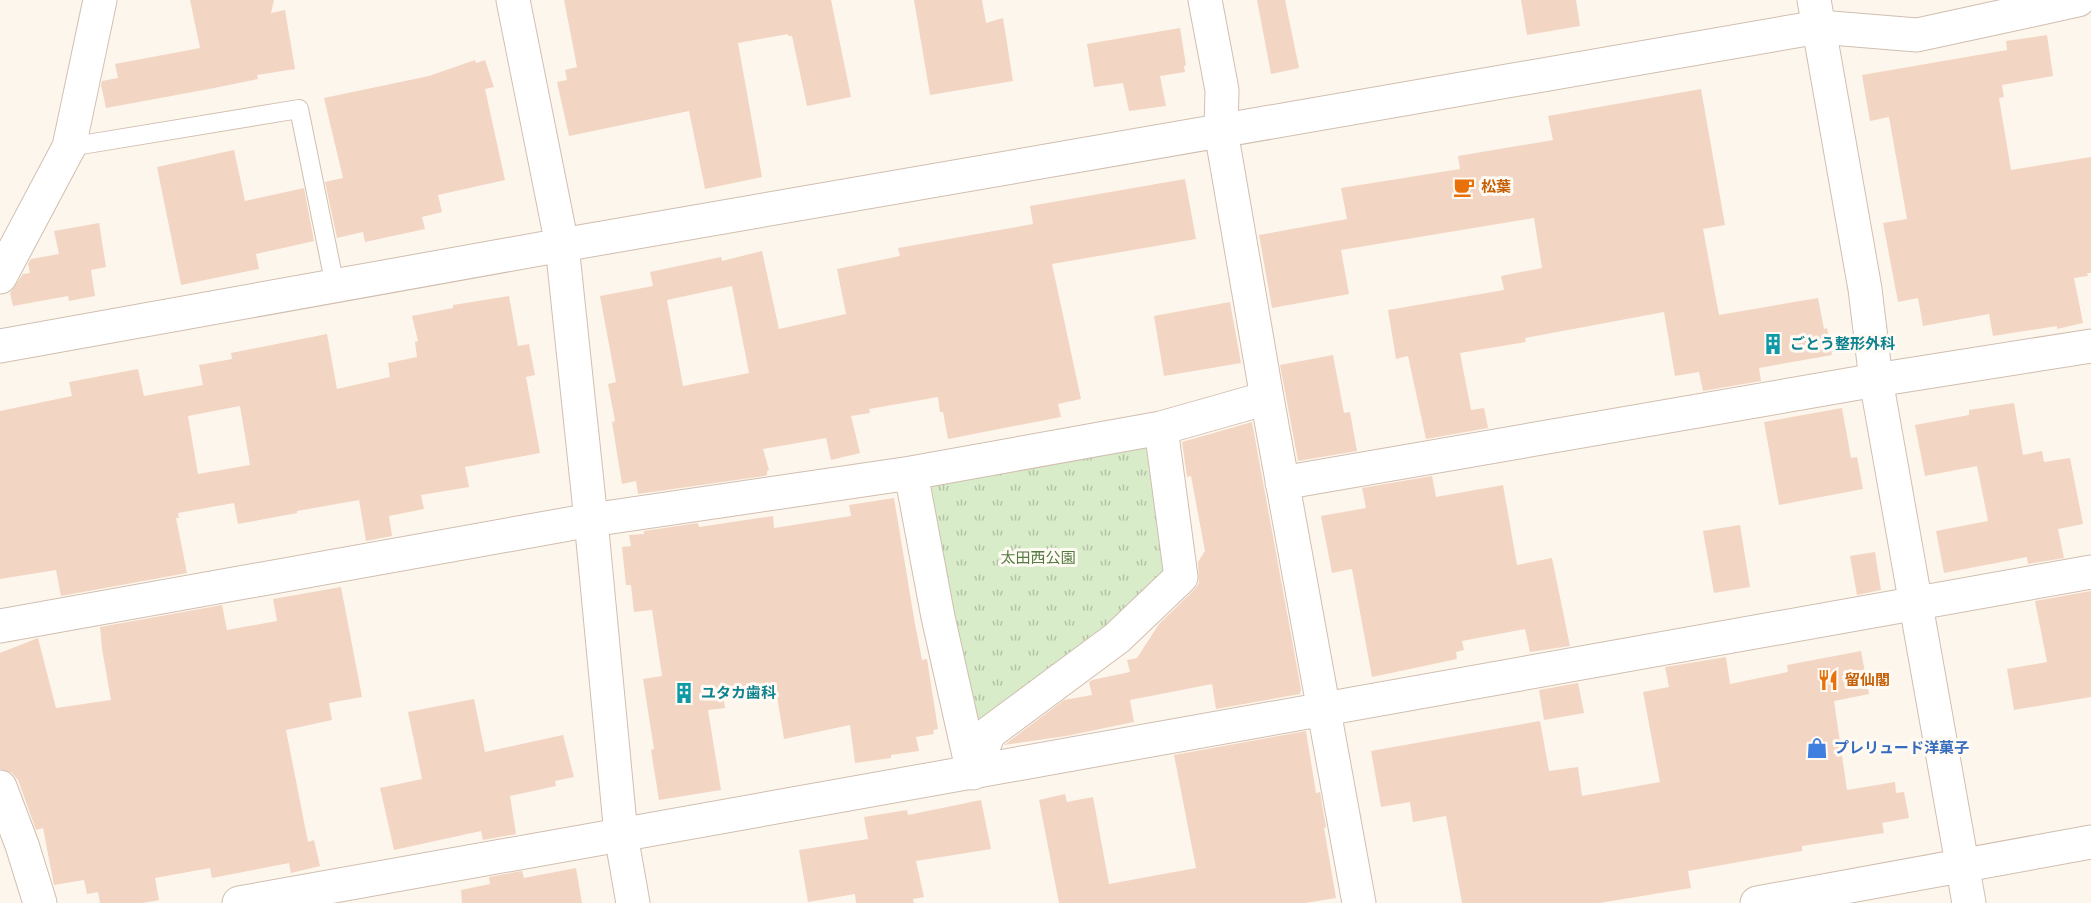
<svg xmlns="http://www.w3.org/2000/svg" width="2091" height="903" font-family="Ubuntu,'Noto Sans JP',sans-serif">
  <defs>
    <pattern id="park-tufts" width="24" height="20" patternUnits="userSpaceOnUse" patternTransform="scale(1.5)"><rect width="24" height="20" fill="#d8ecc9"/><path d="M3 7l-1-3M5 7V3M7 7l1-3M15 17l-1-3M17 17v-4M19 17l1-3" fill="none" stroke="#b4c2a5"/></pattern>
  </defs>
  <rect width="100%" height="100%" fill="#fdf6ec"/>
  <!-- park -->
  <path fill="url(#park-tufts)" d="M1151,438L1164,574L1026,701L974,728L925,483Z"/>
  <!-- building -->
  <path fill="#f3d5c3" fill-rule="evenodd" d="M190,0H274L271,13L285,10L295,69L257,75L258,79L209,89L106,108L101,85L102,81L118,78L115,64L200,48Z
    M564,0H831L851,97L807,106L792,36H788V34L738,43L762,177L705,189L689,111L569,136L557,82L567,80L565,70L577,67Z
    M914,0H982L986,23L1003,18L1013,81L930,95Z
    M1257,0H1285L1299,68L1271,74Z
    M1521,0H1576L1580,26L1527,35Z
    M1180,28L1186,65L1184,66L1185,72L1160,76L1166,106L1129,111L1123,83L1094,87L1087,44Z
    M2047,35L2053,76L2002,85L2004,97L1999,98L2011,170L2091,157V273H2087L2088,276L2074,278L2083,323L2057,329V326L1993,336L1989,314L1923,326L1918,298L1898,302L1883,223L1907,219L1889,117L1870,121L1862,75L2007,50L2006,41Z
    M475,60L476,63L485,60L494,87L485,89L505,180L438,195L442,212L422,217L425,229L365,242L363,232L337,238L325,182L343,178L324,98L429,76Z
    M1701,89L1725,225L1703,229L1719,315L1818,298L1824,329L1827,328L1832,355L1759,368L1761,381L1703,391L1699,372L1675,376L1664,312L1525,338L1526,342L1460,353L1471,410L1484,408L1488,428L1426,439L1408,356L1396,359L1388,310L1504,290L1501,276L1542,268L1534,218L1341,250L1349,294L1272,308L1259,235L1347,219L1341,188L1460,169L1458,156L1553,140L1548,116Z
    M234,150L245,201L304,188L314,241L256,254L259,269L181,285L157,167Z
    M1185,179L1196,239L1052,264L1081,399L1058,404L1061,417L948,439L943,412H940L938,397L869,409L870,413L851,416L860,453L831,460L826,438L763,449L769,470L767,471V475L764,476L638,494L636,481L622,484L612,422L615,421L608,384L616,382L600,296L653,286L650,272L721,257L722,261L762,251L779,329L846,314L837,269L900,256L898,248L1033,224L1030,206ZM732,286L749,373L683,386L667,300Z
    M99,223L106,267L91,270L95,296L69,301L68,296L13,306L10,293L23,274L30,273L28,264L31,259L59,254L54,231Z
    M509,296L518,346L529,344L535,375L526,377L540,453L465,467L469,487L421,495L424,509L389,516L392,536L366,541L359,500L297,511V513L238,524L234,503L178,513L179,518H176L187,573L61,596L56,570L0,579V411L72,396L69,382L138,369L144,396L203,385L199,365L232,359L231,353L327,334L337,389L390,377L388,363L417,357L415,342L418,341L412,316L453,308V305ZM240,406L250,465L198,474L188,416Z
    M1230,302L1241,363L1164,376L1154,316Z
    M1333,355L1344,413L1350,412L1357,451L1298,461L1280,365Z
    M2014,403L2023,455L2042,451L2044,462L2070,458L2083,524L2058,529L2064,558L2028,564L2027,557L1944,573L1936,531L1988,521L1977,466L1925,476L1915,425L1969,415V410Z
    M1842,408L1851,458L1857,457L1863,489L1779,505L1764,422Z
    M1252,422L1301,689L1300,694L1216,709L1212,684L1130,700L1134,722L1066,736L1004,745L1064,700L1092,695L1089,682L1092,680L1130,672L1127,660L1137,658L1159,624L1194,590L1199,583L1198,562L1205,551L1191,476L1187,477L1182,442Z
    M1432,476L1436,497L1503,485L1517,565L1552,558L1570,646L1530,652L1525,629L1462,641L1464,650L1456,652L1457,659L1372,677L1352,569L1332,573L1321,516L1366,508L1362,488Z
    M894,498L915,624L922,660L927,659L938,729L933,730L934,734L916,737L919,751L891,755V758L855,763L850,725L784,739L776,690L723,696L725,708L708,710L721,790L659,800L651,750L654,749L643,679L662,676L652,610L634,612L631,585H626L622,547L631,546L629,535L644,534V531L698,523L699,527L773,516L774,528L851,516L849,505Z
    M1740,525L1750,587L1714,593L1703,531Z
    M1875,552L1881,590L1857,595L1850,556Z
    M341,587L362,697L329,703L332,720L286,730L308,842L314,840L320,866L291,873L289,863L212,878L210,868L155,878L159,900L143,903H100L98,892L87,894L84,880L54,885L43,828L36,830L18,780L12,773L0,769V653L38,638L56,708L111,700L102,649L100,627L222,605L227,630L277,621L273,599Z
    M2091,591V697L2014,710L2007,669L2047,662L2035,601Z
    M1861,651L1869,694L1834,701L1847,790L1895,782L1896,793L1904,792L1909,818L1882,823L1884,833L1802,846V851L1688,871L1691,888L1599,903H1462L1446,816L1413,822L1410,802L1381,807L1371,751L1540,721L1549,771L1578,767L1582,796L1660,782L1643,692L1669,687L1665,667L1726,657L1730,684L1788,672L1787,665Z
    M1578,683L1584,713L1544,720L1539,690Z
    M474,699L485,752L563,735L574,777L555,781L556,786L510,796L516,834L483,840L481,831L394,850L380,788L422,779L408,712Z
    M1306,731L1316,793L1320,792L1326,827L1324,828L1336,898L1305,903H1059L1039,800L1065,794L1067,802L1093,797L1109,884L1196,868L1174,755Z
    M981,800L991,849L916,861L924,897L913,899L914,903H856L855,894L808,902L799,850L868,839L864,817L907,810L908,815Z
    M576,868L582,903H462L461,890L490,884L489,877L522,871L524,878Z"/>
  <g fill="none" stroke-linecap="round" stroke-linejoin="round">
    <defs>
      <path id="service" d="M69,147L299,109L335,286"/>
      <path id="minor" d="M1205,0L1222,90L1221,131L1267,398L1359,903
        M1819,27L1917,35L2078,0
        M0,277L69,147L100,0
        M911,473L938,617L973,773
        M1282,483L1876,380L2091,346
        M0,626L591,520L911,473L1161,428L1267,398
        M973,773L989,733L1117,638L1181,577L1161,428
        M0,787L22,845L40,903
        M239,903L2091,572
        M1757,903L2091,842"/>
      <path id="tertiary" d="M513,0L562,245L591,520L621,835L633,903
        M1814,0L1865,289L1876,380L1969,903
        M0,346L562,245L1819,27"/>
    </defs>
    <!-- service casing -->
    <use href="#service" stroke="#d1beb0" stroke-width="20"/>
    <!-- minor casing -->
    <use href="#minor" stroke="#d1beb0" stroke-width="35"/>
    <!-- tertiary casing -->
    <use href="#tertiary" stroke="#d1beb0" stroke-width="35"/>
    <!-- service -->
    <use href="#service" stroke="#fff" stroke-width="18"/>
    <!-- minor -->
    <use href="#minor" stroke="#fff" stroke-width="33"/>
    <!-- tertiary -->
    <use href="#tertiary" stroke="#fff" stroke-width="33"/>
  </g>
  <!-- icons -->
  <defs>
    <symbol id="cafe-bare" viewBox="-9 -9 18 18"><path d="M-5.5-4.5H6V0H3Q3 3.5 0 3.5H-2.5Q-5.5 3.5-5.5 0ZM3-3.2v2h1.7v-2ZM-6 4.5H4V6H-6Z" fill="#e8710a" stroke="#fffaf3" stroke-width="2.5" paint-order="stroke"/></symbol>
    <symbol id="building-bare" viewBox="-9 -9 18 18"><path d="M-4-6H4V6H1V3H-1V6H-4ZM-2.5-4.3h1.7v1.8h-1.7ZM.8-4.3h1.7v1.8H.8ZM-2.5-1h1.7V.8h-1.7ZM.8-1h1.7V.8H.8Z" fill="#0f9aa8" stroke="#fffaf3" stroke-width="2.5" paint-order="stroke"/></symbol>
    <symbol id="restaurant-bare" viewBox="-9 -9 18 18"><path d="M-5-6h1v4h1v-4h1v4h1v-4h1v5L-1.5 .5V6h-2V.5L-5-1ZM5-6V6H3V1.5H1.5Q1.5-4 5-6Z" fill="#e8710a" stroke="#fffaf3" stroke-width="2.5" paint-order="stroke"/></symbol>
    <symbol id="shop-bare" viewBox="-9 -9 18 18"><path d="M-5-2.5h2.3a2.7 3.5 0 0 1 5.4 0H5L5.5 6h-11ZM-1.5-2.5h3a1.5 2.3 0 0 0-3 0Z" fill="#3f7fe0" stroke="#fffaf3" stroke-width="2.5" paint-order="stroke"/></symbol>
  </defs>
  <g fill-rule="evenodd">
    <use href="#cafe-bare" x="1449" y="172" width="30" height="30"/>
    <use href="#building-bare" x="1758" y="329" width="30" height="30"/>
    <use href="#restaurant-bare" x="1813" y="665" width="30" height="30"/>
    <use href="#building-bare" x="669" y="678" width="30" height="30"/>
    <use href="#shop-bare" x="1802" y="733" width="30" height="30"/>
  </g>
  <g text-anchor="middle" stroke-width="6" stroke-linejoin="round" paint-order="stroke">
    <!-- food labels -->
    <g font-size="15" font-weight="bold" fill="#c56008" stroke="#fffaf3" text-anchor="start">
      <text x="1481" y="192">松葉</text>
      <text x="1845" y="685">留仙閣</text>
    </g>
    <!-- culture labels -->
    <g font-size="15" font-weight="bold" fill="#0d838f" stroke="#fffaf3" text-anchor="start">
      <text x="1790" y="349">ごとう整形外科</text>
      <text x="701" y="698">ユタカ歯科</text>
    </g>
    <!-- park labels -->
    <g font-size="15" fill="#537a41" stroke="#fffaf3">
      <text x="1038" y="563">太田西公園</text>
    </g>
    <!-- shop labels -->
    <g font-size="15" font-weight="bold" fill="#366cbe" stroke="#fffaf3" text-anchor="start">
      <text x="1834" y="753">プレリュード洋菓子</text>
    </g>
  </g>
</svg>
